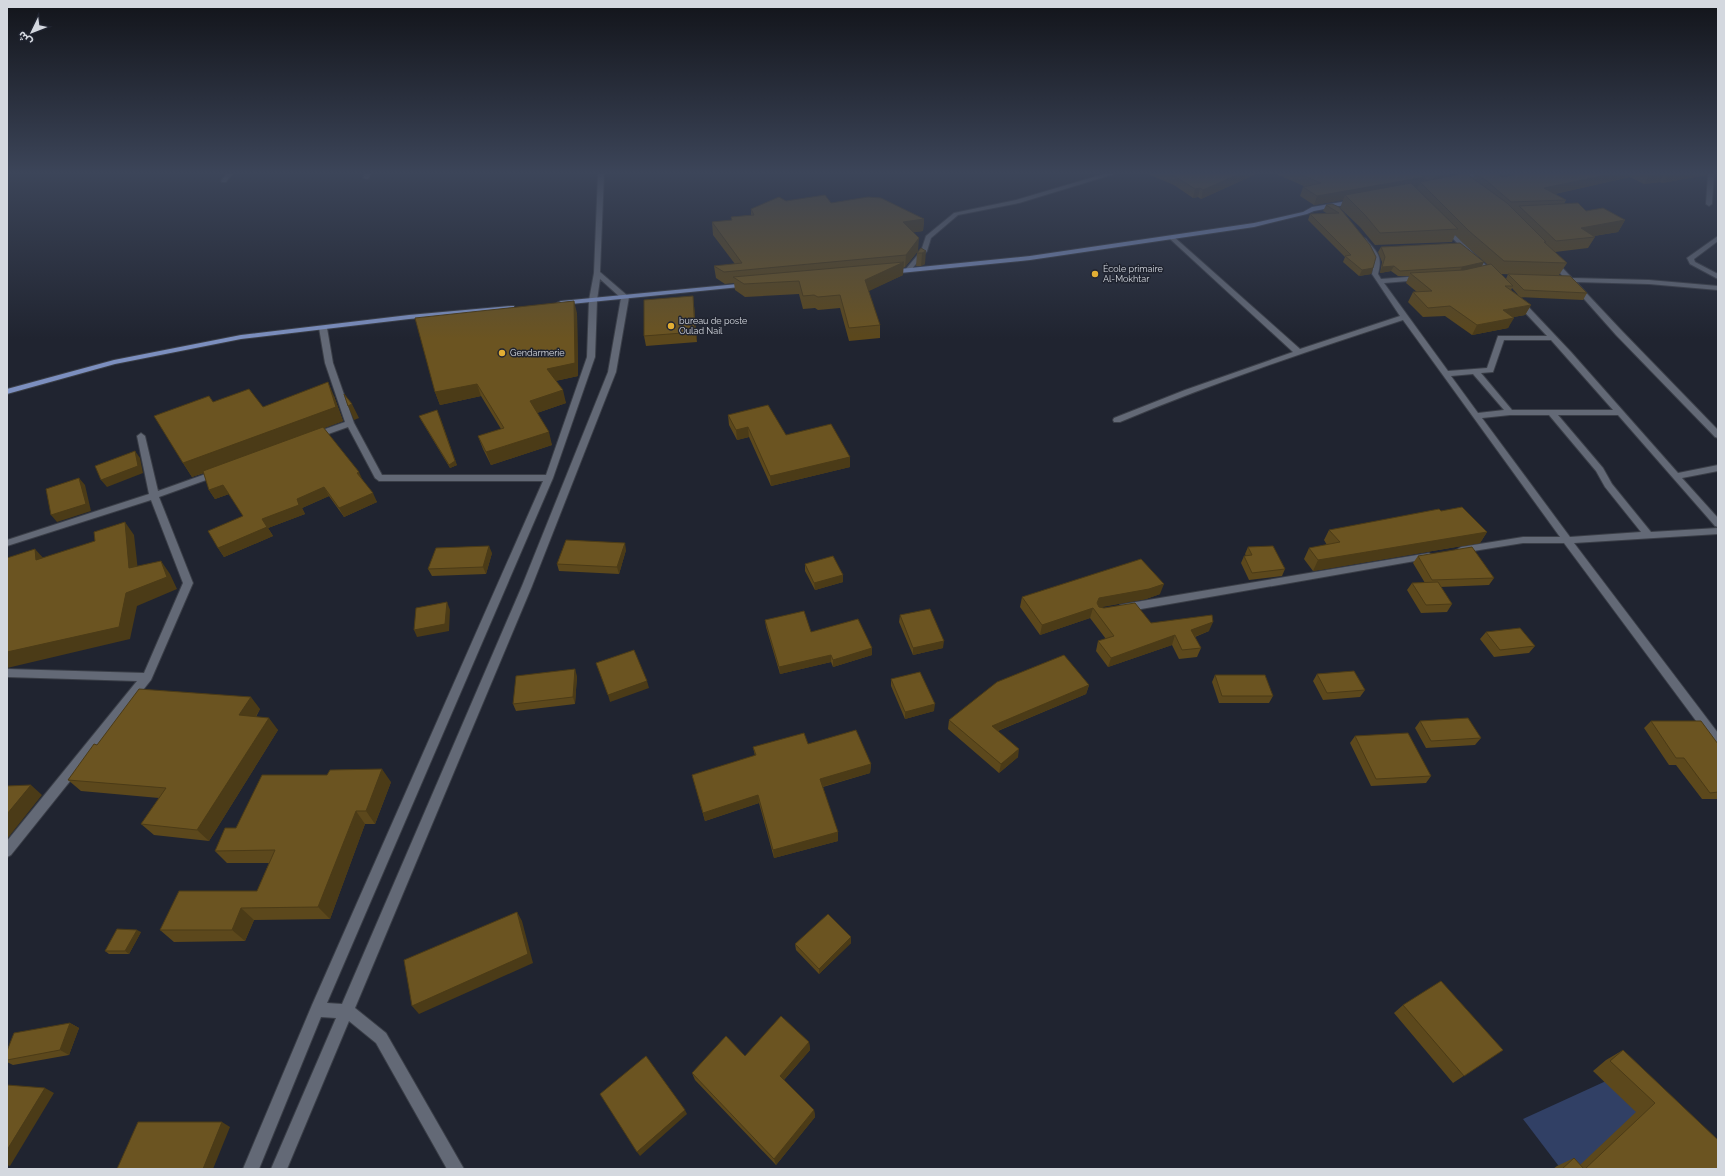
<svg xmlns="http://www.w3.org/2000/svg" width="1725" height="1176" font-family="Raleway,'Noto Sans Arabic',sans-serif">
  <rect width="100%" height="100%" fill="#202430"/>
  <!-- green -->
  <path fill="#314065" d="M1617,1076L1691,1169H1561L1523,1119Z"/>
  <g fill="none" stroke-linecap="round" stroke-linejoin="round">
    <defs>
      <path id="minor" d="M226,174H232L226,182H222L221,181Z
        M365,174H371L368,179L363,178Z
        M598,174H604L600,272L629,297L616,372L532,586L355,1008L386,1033L464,1169H447L376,1043L349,1021L287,1169H271L336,1018L321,1017L259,1169H243L312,1005L543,481H379L375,478L348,427L317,438H311L310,436L311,434L345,422L325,363L319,328L323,326L327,328L333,363L354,423L382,475H546L587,357L589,300L594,273ZM600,279L621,298L608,372L522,586L342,1004L327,1003L553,478L595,357L597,300Z
        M1104,174H1114L1019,203L958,215L931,238L927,251L910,271L905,270L921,251L926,236L954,213L1016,200Z
        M1465,174H1473L1481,179L1476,180Z
        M1708,174H1714L1712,204L1709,206L1706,204Z
        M1443,227H1447L1495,274V276H1491L1443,229Z
        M1169,236H1173L1300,349L1400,316L1372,274C1376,257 1370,254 1361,240L1364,238L1366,239C1377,253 1383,255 1378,274L1381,279L1420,276L1423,278L1420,280L1384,283L1448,371L1487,368L1498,336H1547L1514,301L1518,299H1521L1571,352L1678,473L1718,465V471L1682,478L1718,518V527L1715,526L1618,415H1558L1603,468L1612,484L1651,532L1718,528V534L1574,543L1718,733V747L1714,745L1564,543H1523L1461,553L1458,552L1456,550L1461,547L1523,537H1560L1403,320C1308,351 1213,383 1120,422H1114L1113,420L1114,418L1185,390L1293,352L1169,238ZM1504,340H1551L1613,410H1512L1481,373L1493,372ZM1473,374L1504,410L1478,413L1451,376ZM1510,415H1549L1596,471L1605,487L1641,532L1570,537L1482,418Z
        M1718,236V241L1694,259L1695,262L1718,274V279L1690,264L1687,258Z
        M1551,260H1555L1572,278L1649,280L1718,286V290L1649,284L1576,282L1622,331L1718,430V438L1715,437L1616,335L1569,282L1566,281L1565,279L1550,261Z
        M141,433L145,436L158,491L214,471H220L221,473L220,475L159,497L193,583L151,680L11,855L7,857V841L137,681L7,677V669L144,673L183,583L151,500L7,546V540L149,494L137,436Z
        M1429,553L1434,556L1432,558L1124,612L1120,611L1119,608L1120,605L1124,604Z"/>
      <path id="major" d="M1353,200L1356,202L1355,203L1314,211L1307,214L1254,227L1030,260L890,274L887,272L890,270L1030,256L1254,223L1303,212L1312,207Z
        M748,283L752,285L750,286L561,305L557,303L561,301Z
        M511,306H514V310L409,319L241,339L115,364L7,394V389L114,360L241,335L409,315Z"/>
    </defs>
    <!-- minor casing -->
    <use href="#minor" stroke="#3a3e47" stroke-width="2"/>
    <!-- major casing -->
    <use href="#major" stroke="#3a3e47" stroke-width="2"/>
    <!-- minor -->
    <use href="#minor" fill="#636976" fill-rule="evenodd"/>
    <!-- major -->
    <use href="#major" fill="#7c8fbf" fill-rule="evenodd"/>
  </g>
  <!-- wall -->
  <path fill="#5c481c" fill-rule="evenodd" d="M1148,174H1256L1201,199L1198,197L1193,198L1174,185Z
    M1276,174H1450L1449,176L1460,174H1470L1469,176L1473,178L1475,174H1707L1706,175L1662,183L1660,182L1644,184L1630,177L1555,194L1566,200L1564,204L1586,211L1625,220L1618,232L1594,236L1595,237L1588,248L1555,252L1567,263L1559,275L1587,293L1583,300L1520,297L1512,288L1511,290L1531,305L1525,315L1513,317L1508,328L1472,335L1445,316L1423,317L1408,302L1413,292H1417L1406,283L1409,276H1398L1391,271L1380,273L1382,262L1378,252L1381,247L1482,266L1488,265L1463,243L1455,235L1452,242L1375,245L1360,227L1340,208L1343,200L1314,205L1300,196L1303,187H1306ZM1501,274L1530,275L1508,274L1506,279Z
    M786,201L831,203L924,219L923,231L913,232L918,251L905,267L903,268V275L868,291L880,325V338L849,341L840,308L818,310L815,308L803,309L799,294L745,297L735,290L734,283L725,284L716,278L714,266L735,264L713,235L712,222L732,221L731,217L751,215V209Z
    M1326,205L1339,207L1373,268L1371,274L1359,276L1343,262L1345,257L1308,220L1310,214H1328L1323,211Z
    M921,248L925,264L921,266H916L917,253Z
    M694,306L697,342L646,346L644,336Z
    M577,313L578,376L555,381L566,403L537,413L552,445L491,465L483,449L478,436L501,429L481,396L440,405L435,392Z
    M334,396L343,421L324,428L363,481L377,502L344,517L329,496L302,508L305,514L268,528L273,536L224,557L218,548L243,516L229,494L215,499L209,490L204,473L192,477L183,463L213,402L263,407Z
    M728,415L786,435L850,467L771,486L749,437L737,440L729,425Z
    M419,416L457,465L450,468L421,420Z
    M1441,511L1487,532L1480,543L1313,571L1304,559L1309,548L1327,545L1324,540L1329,530Z
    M1248,547L1285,569L1282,576L1249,580L1241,563L1244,556H1246L1245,554Z
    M626,550L619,574L559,571L557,564Z
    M492,553L486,574L432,576L428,569Z
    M1418,556L1494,578L1489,585L1440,587L1452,604L1447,612L1421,613L1407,590L1412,583H1425L1413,563Z
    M805,564L843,575V582L815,590L805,571Z
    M1160,594L1146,599L1100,607L1151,623L1209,631L1195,637L1201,648L1197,657L1179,659L1172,645L1108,667L1096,651L1098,641L1106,639L1090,618L1040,635L1020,607L1022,597Z
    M900,615L943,648L913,655L899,622Z
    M765,620L872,648V655L833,667L831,662L780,674L766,627Z
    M1486,632L1535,646L1529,653L1494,657L1480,639Z
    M1317,674L1365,690L1360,697L1323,700L1313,681Z
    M1215,675L1273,696L1269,703H1219L1212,682Z
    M577,676L575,704L516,711L513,704Z
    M891,679L934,711L905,719L891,686Z
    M1089,685L1086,694L998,731L1018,757L999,773L948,729L949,720Z
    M260,709L256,717L278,730L209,841L154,835L141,824L159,798L81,791L68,780L97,745Z
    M1420,721L1481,738L1475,745L1426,748L1415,728Z
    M1651,721L1718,744V799H1702L1676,765H1669L1644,728Z
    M1355,736L1431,776L1426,783L1371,786L1350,743Z
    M808,744L871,764L870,773L823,787L838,841L774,858L759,803L705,821L692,775L755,756L753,747Z
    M391,782L375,824H365L330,919L254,920L245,941L174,942L160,930L257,891L269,863H227L215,851Z
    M141,932L129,954H109L105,951Z
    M851,943L819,974L796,950L795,944Z
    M1403,1005L1503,1050L1453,1083L1394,1013Z
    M70,1023L79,1028L69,1055L13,1065L7,1062V1051Z
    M809,1042L810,1050L784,1080L814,1110L815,1117L776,1165L695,1080L692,1073L745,1056Z
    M1623,1050L1718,1169H1553L1557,1166L1574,1158L1580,1165L1636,1112L1593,1071L1606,1060Z"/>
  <!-- shaded-wall -->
  <path fill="#4b3b17" d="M1239,174H1256L1201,199L1203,190Z
    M1443,174H1450L1447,181L1432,184L1436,175Z
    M1498,174H1527L1494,182Z
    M1611,174H1632L1630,177L1540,197L1544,188Z
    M1658,174H1664L1660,182L1644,184L1649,176Z
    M1667,174H1707L1706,175L1662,183Z
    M1425,177L1422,184L1420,182L1418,187L1349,199L1345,195L1343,200L1314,205L1317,196Z
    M1200,188L1198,197L1193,198L1195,189Z
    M924,219L923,231L903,234V222Z
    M1625,220L1618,232L1575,239L1581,228Z
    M919,238L918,251L905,267L906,255Z
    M926,251L925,264L921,266L922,253Z
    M904,262L903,275L865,293V280Z
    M1484,262L1481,268L1459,273L1462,267Z
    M1394,266L1391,271L1380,273L1382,267Z
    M1373,268L1371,274L1359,276L1362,270Z
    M693,296L694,306L697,342L695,332Z
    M574,301L577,313L578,376L551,382L547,369Z
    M1531,305L1525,315L1497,320L1503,310Z
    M1514,318L1508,328L1472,335L1477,325Z
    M328,382L334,396L343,421L192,477L183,463Z
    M477,384L481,396L440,405L435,392Z
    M563,390L566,403L534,414L530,401Z
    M352,404L359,418L354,420L348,406Z
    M439,414L457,465L450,468L449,465Z
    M748,427L749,437L737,440L736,430Z
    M549,432L552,445L491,465L486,452Z
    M135,451L140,458L143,473L107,487L101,480Z
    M850,457V467L771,486L770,476Z
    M359,472L363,481L357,473Z
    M79,478L85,485L91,511L57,522L51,515Z
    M223,485L229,494L215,499L209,490Z
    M324,487L329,496L302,508L305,514L268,528L273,536L224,557L218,548L262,519L297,499Z
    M373,493L377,502L344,517L339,508Z
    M125,522L134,535L139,580L129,568Z
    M1487,532L1480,543L1313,571L1318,560Z
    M625,543L626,550L619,574L617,567Z
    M489,546L492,553L486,574L483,567Z
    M35,549L46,561L36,560Z
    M161,561L170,574L177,589L137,606L130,639L7,668V650L126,593Z
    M843,575V582L815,590L814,583Z
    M1164,584L1160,594L1146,599L1097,608L1095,612L1099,598Z
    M447,602L450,610L449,631L417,637L414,630Z
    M1093,608L1090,618L1040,635L1042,625Z
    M1213,622L1209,631L1188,639L1191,630Z
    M1175,635L1172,645L1108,667L1111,658Z
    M944,641L943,648L913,655V648Z
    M872,648V655L833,667V660Z
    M831,655V662L780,674L779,667Z
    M575,669L577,676L575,704L573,697Z
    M647,681L649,688L610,702L608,695Z
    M1089,685L1086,694L990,734L992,726Z
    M251,697L260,709L249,727L239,715Z
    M935,704L934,711L905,719V712Z
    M269,718L278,730L209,841L197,830Z
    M1019,749L1018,757L999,773L1001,764Z
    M871,764L870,773L821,787L820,779Z
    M382,769L391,782L375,824L366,811Z
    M31,785L42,795L7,839V814Z
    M758,795L759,803L705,821L703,813Z
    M356,811L365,824L330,919L318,907Z
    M838,832V841L774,858L773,850Z
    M241,908L254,920L245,941L232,930Z
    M517,912L522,921L533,963L419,1014L412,1006Z
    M137,930L141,932L129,954L125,951Z
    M851,937V943L819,974V969Z
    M70,1023L79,1028L69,1055L60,1050Z
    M809,1042L810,1050L781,1083L780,1076Z
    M45,1088L54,1093L10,1166L7,1165V1150Z
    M685,1110L687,1114L640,1156L637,1152Z
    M814,1110L815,1117L776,1165L774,1159Z
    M222,1122L230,1127L213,1169H203Z"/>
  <!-- building -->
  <path fill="#6b5421" stroke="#4b3b17" d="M1170,174H1239L1203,190L1200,188L1195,189L1176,177Z
    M1299,174H1419L1425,177L1317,196L1303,187L1321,183Z
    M1434,174H1443L1436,175Z
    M1462,174H1467L1507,203L1546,242H1544L1567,263L1504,261L1469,231L1420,182Z
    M1475,174H1498L1502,177L1518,174H1611L1544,188L1566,200L1511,202L1487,181Z
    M1646,174H1658L1649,176Z
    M1411,183L1458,229L1380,233L1365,215L1345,195Z
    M825,195L831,203L868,197L881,198L924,219L903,222L919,238L906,255L724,272L714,266L742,263L712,222L732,220L731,217L754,215L751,209L779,197L786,201Z
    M1578,203L1586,211L1603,208L1625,220L1581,228L1595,237L1556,241L1519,206Z
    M1332,204L1339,207L1370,245L1376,257L1373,268L1362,270L1345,256L1351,255L1310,214L1339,213L1326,205Z
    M1460,243L1484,262L1462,267L1400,271L1394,266L1382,267L1385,257L1381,247Z
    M921,248L926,251L922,253H917Z
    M904,262L865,280L880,325L849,328L840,295L818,297L814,295L803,296L799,281L744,284L733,277Z
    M1491,264L1513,286H1505L1531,305L1503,310L1514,318L1477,325L1450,306L1428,308L1413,292L1432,291L1410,273L1464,270Z
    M1508,274L1570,276L1587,293L1524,290Z
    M693,296L695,332L644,336V300Z
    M574,301L575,363L547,369L563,390L530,401L549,432L486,452L478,436L504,428L477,384L435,392L415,318Z
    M328,382L336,407L183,463L154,416L209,396L213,402L249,389L263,407Z
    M344,394L352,404L348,406Z
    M768,405L786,435L831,424L850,457L770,476L748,427L736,430L728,415Z
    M437,410L455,461L449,465L419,416Z
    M323,427L359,472L357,473L373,493L339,508L324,487L297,499L299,505L262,519L267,527L218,548L208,531L243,516L223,485L209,490L203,471Z
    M135,451L138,466L101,480L95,466Z
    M79,478L86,504L51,515L46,489Z
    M1462,507L1487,532L1318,560L1309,548L1340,542L1329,530L1439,509L1441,511Z
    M125,522L129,568L161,561L167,577L126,593L119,627L7,652V558L35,549L36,560L95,541L94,532Z
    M566,540L625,543L617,567L557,564Z
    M489,546L483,567L428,569L436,548Z
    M1273,546L1285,569L1252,573L1244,556L1252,555L1248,547Z
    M1472,547L1494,578L1432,580L1418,556Z
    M833,556L843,575L814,583L805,564Z
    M1141,559L1164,584L1149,589L1099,598L1097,603L1099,607L1104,608L1135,603L1151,623L1212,615L1213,622L1191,630L1201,648L1182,650L1175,635L1111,658L1098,641L1114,636L1093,608L1042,625L1022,597Z
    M1438,582L1452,604L1426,605L1412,583Z
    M447,602L445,624L414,630L416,608Z
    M930,609L944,641L913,648L900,615Z
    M804,611L811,632L858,619L872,648L833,660L831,655L779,667L765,620Z
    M1520,628L1535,646L1500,650L1486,632Z
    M634,650L647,681L608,695L596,663Z
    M1064,655L1089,685L992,726L1019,749L1001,764L949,720L997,682Z
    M575,669L573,697L513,704L516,676Z
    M1354,671L1365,690L1327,693L1317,674Z
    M920,672L935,704L905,712L891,679Z
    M1215,675H1265L1273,696H1222Z
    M139,689L251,697L239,715L269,718L197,830L141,824L166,788L68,780L94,744L97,745Z
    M1468,718L1481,738L1431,741L1420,721Z
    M1651,721H1701L1718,744V792L1710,793L1684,758H1676Z
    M856,730L871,764L820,779L838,832L773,850L758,795L703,813L692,775L756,755L753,747L804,733L808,744Z
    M1408,733L1431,776L1376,779L1355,736Z
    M382,769L366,811H356L318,907L241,908L232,930H160L179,891H257L275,850L215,851L225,828H236L262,775H327L330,770Z
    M31,785L7,814V786Z
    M517,912L528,954L412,1006L404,960Z
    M828,914L851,937L819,969L795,944Z
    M117,929L137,930L125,951H105Z
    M1441,981L1503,1050L1464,1076L1403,1005Z
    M781,1016L809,1042L780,1076L814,1110L774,1159L692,1073L726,1036L745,1056Z
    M70,1023L60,1050L7,1060V1051L14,1033Z
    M1623,1050L1718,1140V1169H1585L1655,1103L1610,1061Z
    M646,1056L685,1110L637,1152L600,1094Z
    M7,1085L45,1088L7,1150Z
    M138,1122H222L203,1169H117Z
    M1574,1158L1584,1169H1562Z"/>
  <!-- sky -->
  <linearGradient id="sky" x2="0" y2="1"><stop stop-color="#12141a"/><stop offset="0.51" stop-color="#3c4559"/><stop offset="1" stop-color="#3c4559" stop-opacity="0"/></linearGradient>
  <rect width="1725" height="339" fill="url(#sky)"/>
  <!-- markers -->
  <g fill="#e2ae34" stroke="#202430" stroke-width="1.5">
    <circle cx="1095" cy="274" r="4"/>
    <circle cx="671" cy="326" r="4"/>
    <circle cx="502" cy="353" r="4"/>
  </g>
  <g text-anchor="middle" stroke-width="3" stroke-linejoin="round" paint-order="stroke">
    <!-- far-poi labels -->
    <g font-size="9" fill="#d4d8df" stroke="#202430" text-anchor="start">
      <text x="1103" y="272">École primaire<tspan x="1103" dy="10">Al-Mokhtar</tspan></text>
      <text x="679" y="324">bureau de poste<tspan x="679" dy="10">Oulad Nail</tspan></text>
      <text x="510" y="356">Gendarmerie</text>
    </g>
  </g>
  <!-- border -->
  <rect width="1725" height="1176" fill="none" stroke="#d4d8df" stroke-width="16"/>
  <!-- north arrow -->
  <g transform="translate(32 32) rotate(227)" stroke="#202430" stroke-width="3" paint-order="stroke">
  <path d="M0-3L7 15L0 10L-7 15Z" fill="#d4d8df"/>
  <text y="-6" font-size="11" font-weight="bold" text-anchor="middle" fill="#d4d8df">ش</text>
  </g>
</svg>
